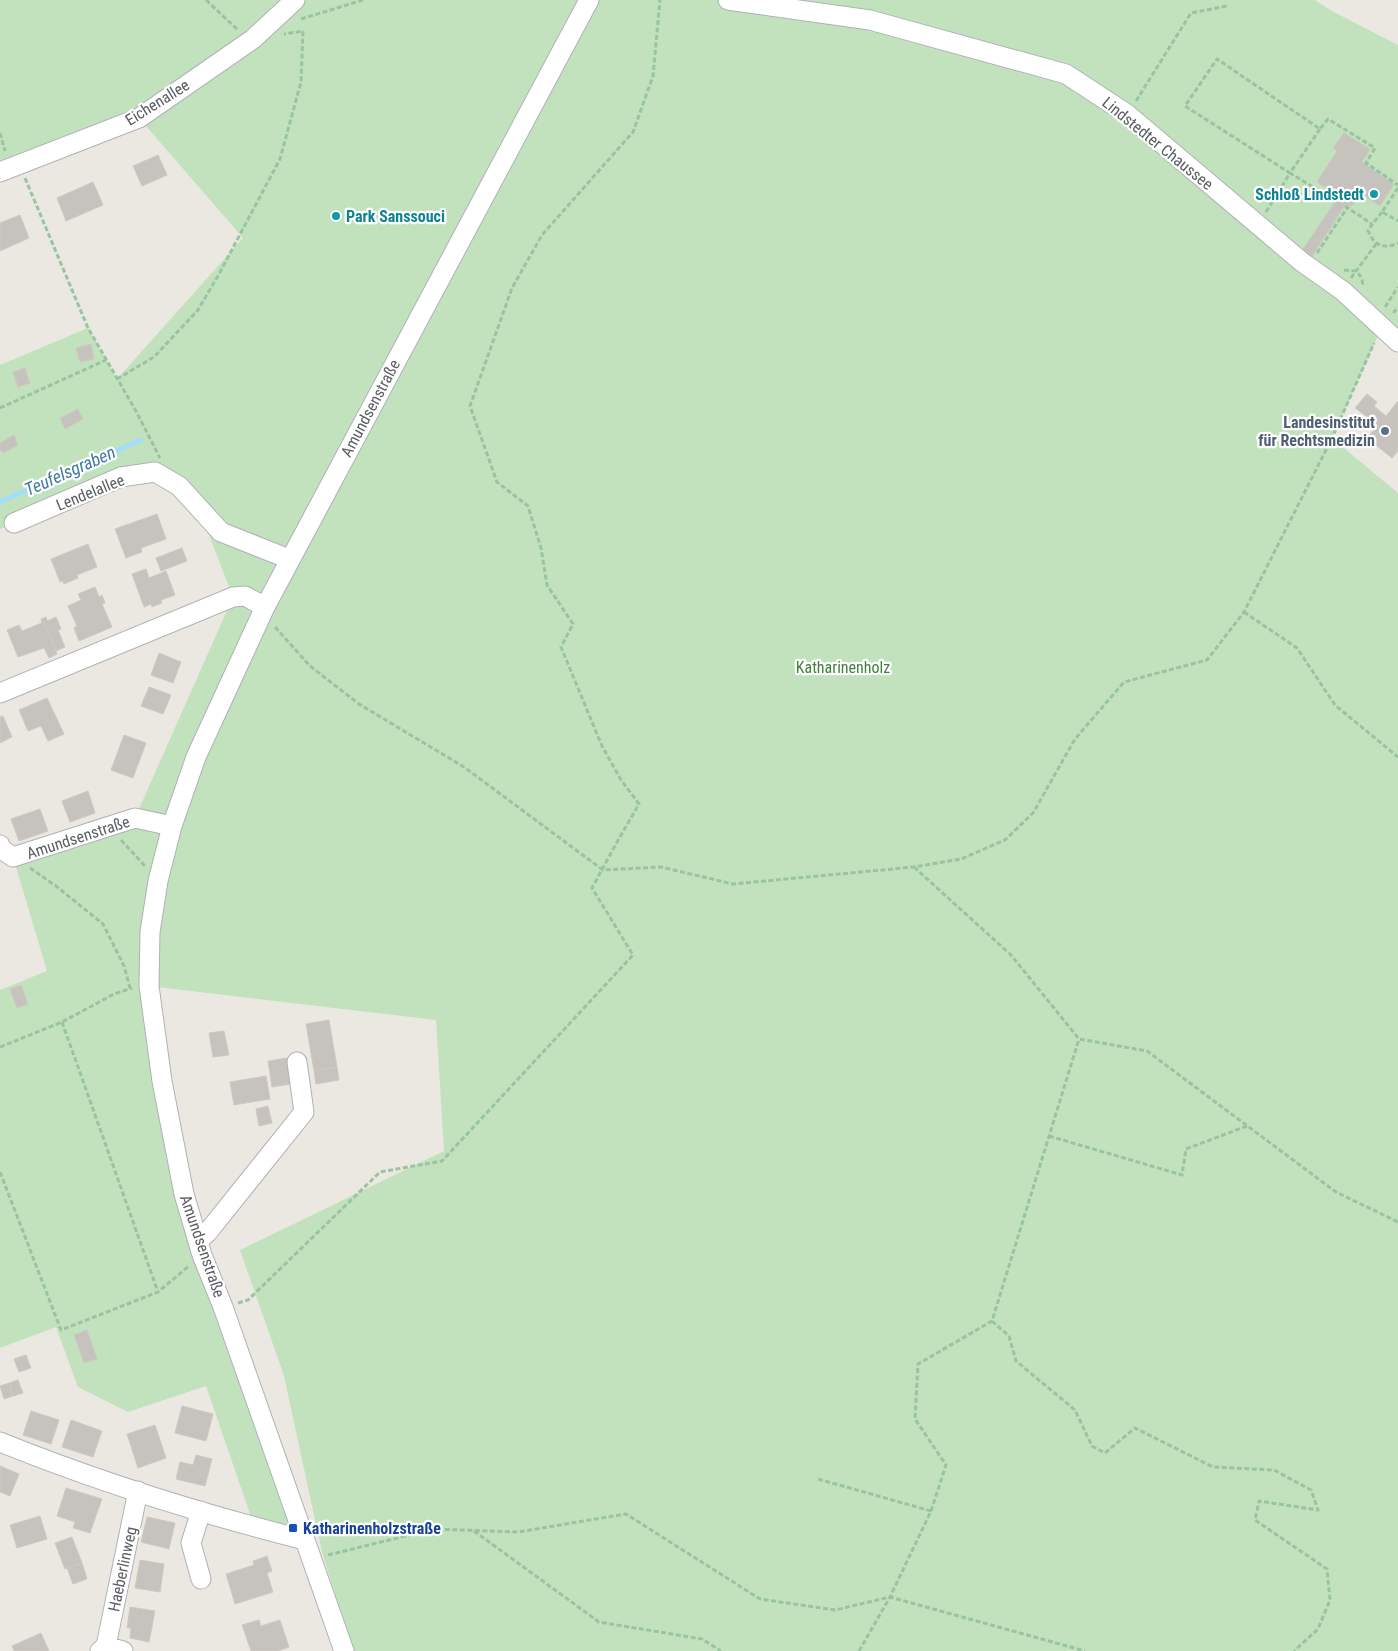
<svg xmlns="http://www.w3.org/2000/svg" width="1398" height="1651" font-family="'Roboto Condensed',sans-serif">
  <rect width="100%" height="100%" fill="#ebe8e1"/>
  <!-- green -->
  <path fill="#c2e2be" d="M0,0H1315L1332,11L1398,45V342L1382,327L1332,438L1398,493V1651H353L322,1552L284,1376L240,1250L444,1151L436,1020L149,986L184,1194L305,1540L258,1537L206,1386L128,1412L78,1387L56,1327L0,1348V990L47,971L13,857L135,818L233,597L204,522L155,472L121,477L0,529V365L88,328L117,379L243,238L139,118L0,172Z"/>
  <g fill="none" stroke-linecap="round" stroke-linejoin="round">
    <!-- stream -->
    <path stroke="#a3ddf9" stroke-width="5" d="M0,502L141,440"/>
  </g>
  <!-- building -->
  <path fill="#c6c3be" stroke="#cfc9c0" d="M1344,133L1370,149L1362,162L1394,184L1380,206L1355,190L1358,197L1357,201L1352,206L1345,205L1311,258L1301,252L1339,196L1317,182L1337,151L1333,148Z
    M158,155L167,175L142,186L133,166Z
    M93,182L103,205L66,221L57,198Z
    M20,215L29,238L0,251V223Z
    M91,344L94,359L80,362L76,348Z
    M25,368L30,383L18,387L13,372Z
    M1367,394L1377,402L1374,406L1386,416L1398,401V451L1392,458L1367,438L1378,425L1355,408Z
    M78,409L83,419L65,429L60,418Z
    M14,435L18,445L3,453L0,449V443Z
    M157,514L166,539L141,548L142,552L126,558L115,529Z
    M88,544L97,567L77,575L78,578L64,584L63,581L60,582L51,559Z
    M182,548L187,561L161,571L156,558Z
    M146,569L149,578L166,571L175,595L161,600L162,603L152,607L151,604L144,607L132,574Z
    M95,587L99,597L102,595L105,603L102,604L112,627L79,641L74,628L77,626L68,606L81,600L78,594Z
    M46,617L47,621L56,617L61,629L58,630L65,647L56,651L44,622L42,623L41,619Z
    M44,622L57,654L49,658L44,648L18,657L7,630L19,625L22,631Z
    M159,653L181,662L173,683L151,675Z
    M149,687L171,695L163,714L141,706Z
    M47,698L64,734L48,741L41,726L28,731L19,710Z
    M3,716L12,737L0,743V717Z
    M124,735L146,743L133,778L111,770Z
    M88,791L95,813L70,822L62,801Z
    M40,809L48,831L19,841L11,819Z
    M21,985L28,1004L17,1008L10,989Z
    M329,1020L337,1067L314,1071L306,1024Z
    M224,1031L229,1055L213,1057L209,1033Z
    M287,1058L291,1084L272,1087L268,1061Z
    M337,1067L339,1080L316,1084L314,1071Z
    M266,1076L270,1099L234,1105L230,1082Z
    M268,1106L272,1123L259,1126L256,1109Z
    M87,1330L97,1359L84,1363L74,1335Z
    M26,1355L31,1368L19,1372L14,1359Z
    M18,1380L23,1393L13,1396L9,1383Z
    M9,1383L13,1396L4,1399L0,1386Z
    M182,1406L213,1414L206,1441L175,1433Z
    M31,1411L59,1420L51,1444L23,1435Z
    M71,1420L102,1431L93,1457L62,1447Z
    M155,1425L166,1458L138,1468L127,1434Z
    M196,1455L212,1459L205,1486L176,1479L180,1462L193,1465Z
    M0,1466L19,1474L10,1496L0,1492Z
    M66,1488L102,1499L90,1533L73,1528L75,1522L57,1516Z
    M40,1516L47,1539L17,1548L10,1525Z
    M147,1517L175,1523L169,1549L141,1542Z
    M72,1537L82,1563L65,1569L55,1543Z
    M267,1556L272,1571L267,1573L273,1592L235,1604L226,1574L254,1565L253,1561Z
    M140,1560L164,1564L160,1592L135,1588Z
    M82,1563L87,1579L73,1584L67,1568Z
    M130,1607L155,1611L149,1642L130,1638L131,1628H127Z
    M259,1620L261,1626L280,1620L289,1647L278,1651H251L242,1625Z
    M41,1633L49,1651H14L12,1646Z"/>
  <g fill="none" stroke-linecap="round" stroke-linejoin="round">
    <defs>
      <path id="minor" d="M728,0L870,20L1066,74L1127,114L1302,262L1343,291L1398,342
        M0,172L139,118L253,39L295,0
        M14,523L121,477L155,472L179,486L221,532L289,559
        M0,693L233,597L245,596L265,607
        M0,845L1,849L13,857L135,818L172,826
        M198,1240L207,1233L304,1112L297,1062
        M0,1442C99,1482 202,1514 305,1540
        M201,1511L191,1543L201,1579
        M106,1646L123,1651
        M100,1651L106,1646L138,1491
        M344,1651L223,1307L202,1255L184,1194L162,1081L149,986L150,932L158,881L172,826L196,757L265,607L589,0"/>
    </defs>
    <!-- minor casing -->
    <use href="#minor" stroke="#aeb2b6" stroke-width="21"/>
    <!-- path -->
    <path stroke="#99c4a0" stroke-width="3" stroke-dasharray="5 2.5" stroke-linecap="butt" d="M206,0L238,30
      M301,19L363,0
      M1136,101L1191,13L1227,6
      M1320,129L1290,173L1185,106L1217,59L1320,129L1328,119L1375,148L1366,163L1398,185
      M0,133L5,151
      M25,178L88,328L136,411L160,458
      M1398,188L1382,212L1398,221
      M1345,206L1372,224
      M1266,212L1290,173L1336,201
      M1382,212L1368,230C1373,245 1384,250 1398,243
      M1317,253L1347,208
      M1344,270L1356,271C1360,275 1364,280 1362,286
      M1351,278L1376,244
      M1385,307L1398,287
      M1393,311L1394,312L1398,307
      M117,379L154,357L198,310L219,274L280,159L301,82L303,31L284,34
      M0,408L106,360
      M1244,612L1297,648L1335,705L1398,757
      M275,627L310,666L359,704L464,767L603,870L661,867L733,884L914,867L961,859L1005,840L1033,813L1075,739L1124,682L1207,660L1244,612L1332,438L1374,343
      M121,840L145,866
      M914,867L1011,955L1079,1039L1147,1051L1336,1192L1398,1222
      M30,868L56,886L103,924L124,966L130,988
      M62,1022L158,1292
      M0,1047L62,1022L114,994L132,988
      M1049,1136L1182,1175L1186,1149L1247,1126
      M0,1172L61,1330L158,1292L189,1266
      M238,1303L248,1300L380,1172L442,1161L633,955L592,888L617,842L639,804L621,780L602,746L561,647L573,624L547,585L541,548L528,506L497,482L470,406L512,288L542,235L633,132L653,76L660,0
      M992,1321L1009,1336L1016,1361L1075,1410L1092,1446L1105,1453L1135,1428L1213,1467L1274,1470L1311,1490L1318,1510L1259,1501L1255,1520L1327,1569L1330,1600L1318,1629L1294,1651
      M818,1479L931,1511
      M474,1531L599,1622L702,1639L721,1651
      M328,1555L434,1529L518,1532L626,1514L760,1599L835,1610L890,1597L1085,1651
      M859,1651L890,1597L931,1511L946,1465L915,1419L918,1364L992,1321L1079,1039"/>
    <!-- minor -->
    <use href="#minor" stroke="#fff" stroke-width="19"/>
  </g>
  <!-- markers -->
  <g fill="#0f9aa8" stroke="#fff" stroke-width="2">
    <circle cx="1374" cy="194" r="5"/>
    <circle cx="336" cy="216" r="5"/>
  </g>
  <circle fill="#5c6f8a" stroke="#fff" stroke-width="2" cx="1385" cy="431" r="5"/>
  <rect fill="#1a4fb4" stroke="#fff" stroke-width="2" x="288" y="1523" width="10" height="10" rx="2.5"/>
  <g text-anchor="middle" stroke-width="4.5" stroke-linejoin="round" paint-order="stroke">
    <!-- street labels -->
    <g font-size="16" fill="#595d61" stroke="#fff">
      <text transform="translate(157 102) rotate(-32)" y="6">Eichenallee</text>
      <text transform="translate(1158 143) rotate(39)" y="6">Lindstedter Chaussee</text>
      <text transform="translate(370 408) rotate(-62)" y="6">Amundsenstraße</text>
      <text transform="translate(90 492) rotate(-22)" y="6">Lendelallee</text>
      <text transform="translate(78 837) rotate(-18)" y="6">Amundsenstraße</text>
      <text transform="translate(203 1246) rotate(71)" y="6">Amundsenstraße</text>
      <text transform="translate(122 1569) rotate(-78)" y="6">Haeberlinweg</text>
    </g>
    <!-- culture labels -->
    <g font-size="16" font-weight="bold" fill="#0d838f" stroke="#fff" text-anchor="end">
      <text x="1364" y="200">Schloß Lindstedt</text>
      <text x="346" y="222" text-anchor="start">Park Sanssouci</text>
    </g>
    <!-- service labels -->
    <g font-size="16" font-weight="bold" fill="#4e5e75" stroke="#fff" text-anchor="end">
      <text x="1375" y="428">Landesinstitut<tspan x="1375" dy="18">für Rechtsmedizin</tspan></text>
    </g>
    <!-- park labels -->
    <g font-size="16" fill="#3e7f3a" stroke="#fff">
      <text x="843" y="673">Katharinenholz</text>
    </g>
    <!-- transit labels -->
    <g font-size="16" font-weight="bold" fill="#164399" stroke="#fff" text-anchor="start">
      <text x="303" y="1534">Katharinenholzstraße</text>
    </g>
    <!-- water labels -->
    <g font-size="18" font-style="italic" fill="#417aa0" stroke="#fff">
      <text transform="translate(70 471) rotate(-24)" y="6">Teufelsgraben</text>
    </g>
  </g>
</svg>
